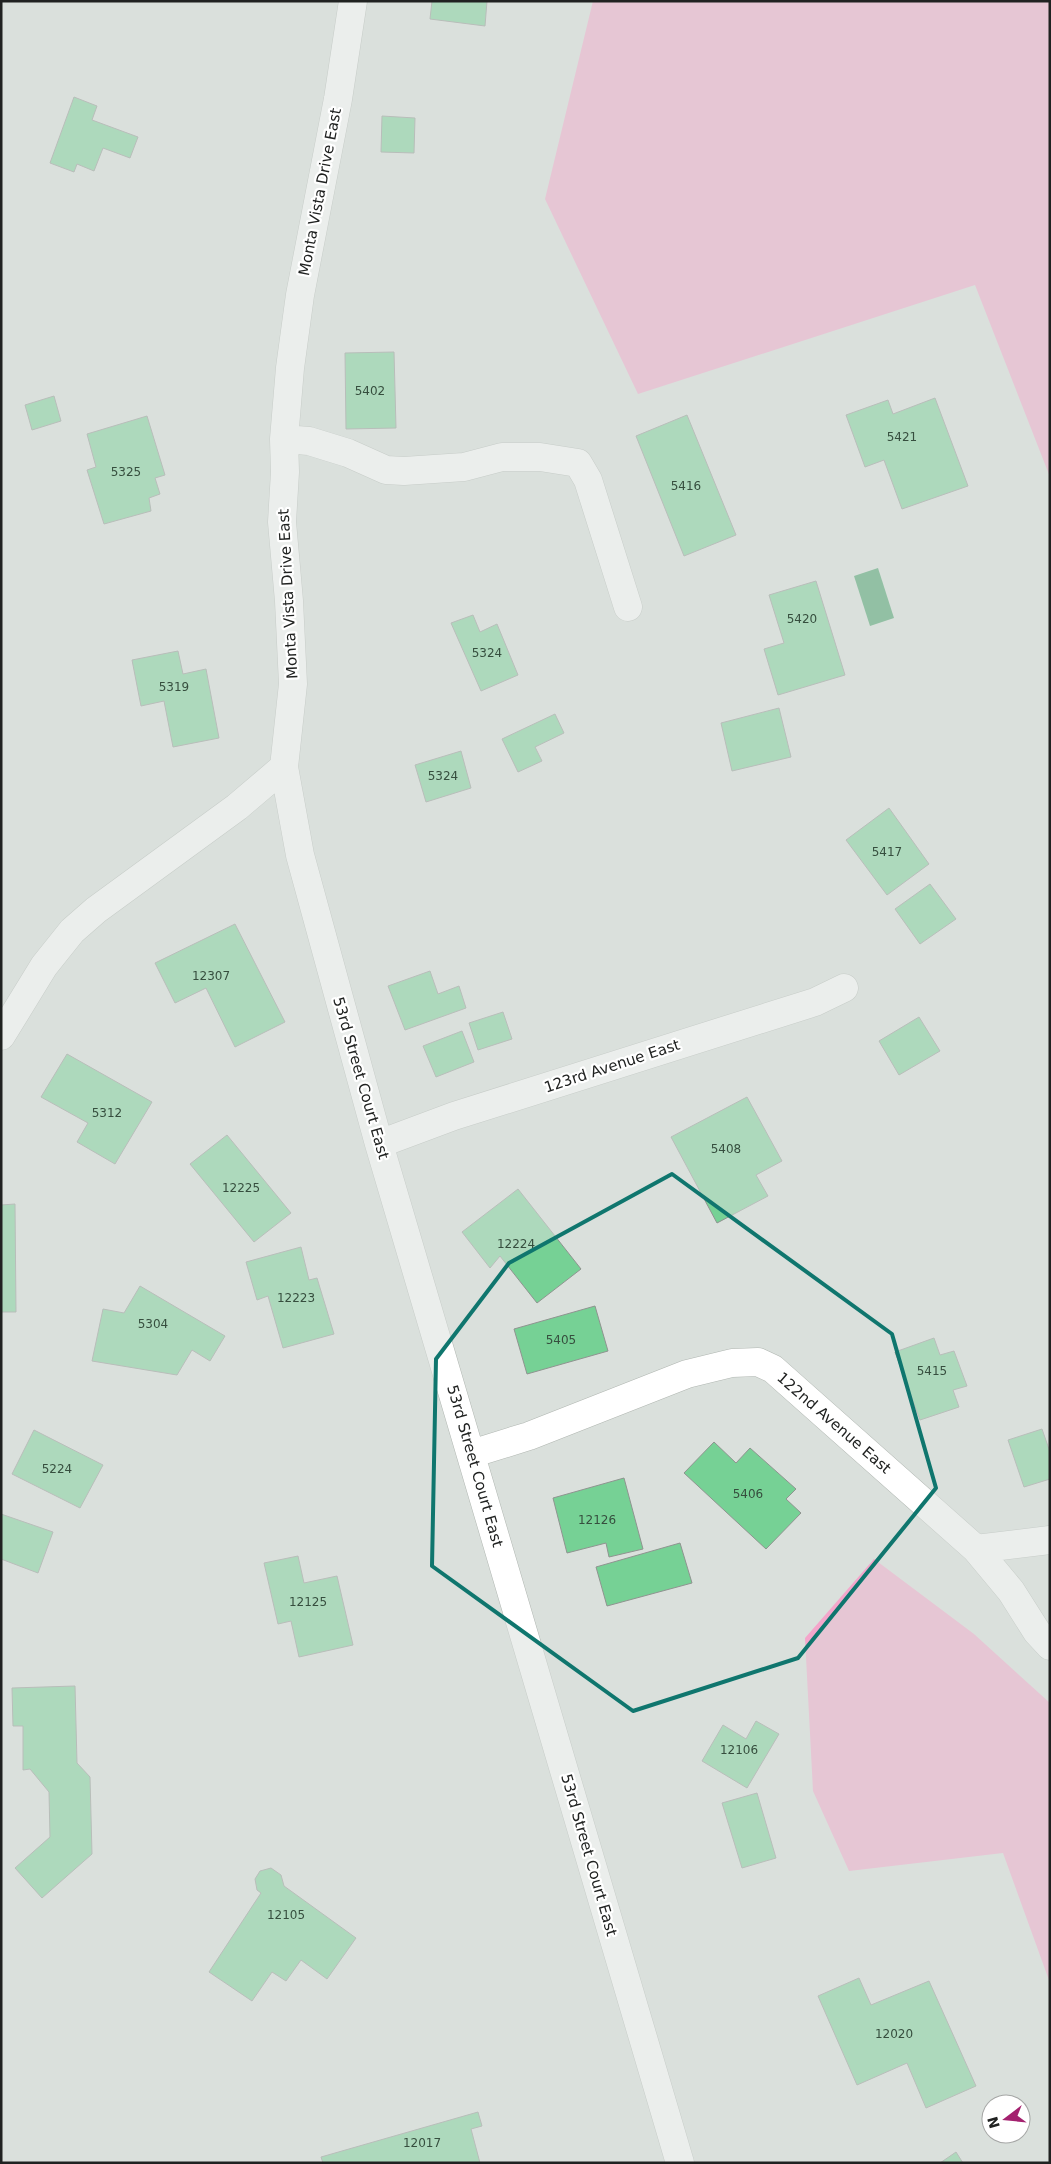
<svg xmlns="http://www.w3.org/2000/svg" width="1051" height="2164" font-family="'DejaVu Sans',sans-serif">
  <rect width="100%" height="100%" fill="#dae0dc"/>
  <!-- green -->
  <path fill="#f4a6cb" d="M593,1H1050V477L975,285L638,394L545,199Z
    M874,1559L974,1634L1050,1703V1983L1003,1853L849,1871L813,1791L805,1638Z"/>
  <!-- water -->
  <path fill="#3b9960" d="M878,568L894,618L870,626L854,576Z"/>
  <!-- building -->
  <path fill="#76d195" stroke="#8f9490" d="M432,1H487L485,26L430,19Z
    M74,97L97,106L92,120L138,137L130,158L103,148L94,171L77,164L74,172L50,163Z
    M382,116L415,118L414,153L381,152Z
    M394,352L396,428L346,429L345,353Z
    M54,396L61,421L32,430L25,405Z
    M935,398L968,486L902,509L884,460L865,467L846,415L888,400L893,414Z
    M687,415L736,535L684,556L636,436Z
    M147,416L165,475L155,478L160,494L149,498L151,511L104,524L87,470L96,467L87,434Z
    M816,581L845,675L778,695L764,649L784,643L769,595Z
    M473,615L480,632L497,624L518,675L481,691L451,623Z
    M178,651L183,674L206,669L219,738L173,747L164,701L141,706L132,660Z
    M779,708L791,757L732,771L721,723Z
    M555,714L564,733L535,747L542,761L518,772L502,739Z
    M461,751L471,788L426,802L415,765Z
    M889,808L929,864L887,895L846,840Z
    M930,884L956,919L920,944L895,909Z
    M235,924L285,1022L235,1047L206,988L175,1003L155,963Z
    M430,971L438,994L459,986L466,1008L405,1030L388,986Z
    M503,1012L512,1039L478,1050L469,1023Z
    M919,1017L940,1051L899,1075L879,1041Z
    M462,1031L474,1062L436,1077L423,1046Z
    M67,1054L152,1102L115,1164L77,1142L88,1123L41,1097Z
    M747,1097L782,1161L756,1175L768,1196L717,1223L671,1137Z
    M227,1135L291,1213L254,1242L190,1164Z
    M518,1189L581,1269L537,1303L500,1256L490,1268L462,1232Z
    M15,1204L16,1312H1V1205Z
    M301,1247L309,1280L317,1278L334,1334L283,1348L268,1296L257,1300L246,1262Z
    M140,1286L225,1336L210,1361L192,1350L177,1375L92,1361L103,1309L124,1313Z
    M595,1306L608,1351L527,1374L514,1329Z
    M934,1338L940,1355L954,1351L967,1386L953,1390L959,1407L920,1420L895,1352Z
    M1042,1429L1050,1452V1479L1024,1487L1008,1440Z
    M34,1430L103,1465L80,1508L12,1474Z
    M714,1442L736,1463L750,1448L796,1489L786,1499L801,1513L766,1549L684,1473Z
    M624,1478L643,1549L609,1557L606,1543L567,1553L553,1498Z
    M1,1514L53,1532L38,1573L1,1559Z
    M680,1543L692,1583L607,1606L596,1567Z
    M298,1556L304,1583L337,1576L353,1645L299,1657L291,1621L278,1624L264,1563Z
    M75,1686L77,1763L90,1777L92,1854L42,1898L15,1868L50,1837L49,1792L30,1769L23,1770V1726H13L12,1688Z
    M756,1721L779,1734L747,1788L702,1761L723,1725L746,1739Z
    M757,1793L776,1858L742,1868L722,1803Z
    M271,1868L281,1875L284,1886L356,1938L327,1979L301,1960L286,1981L272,1972L252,2001L209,1972L261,1893L257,1890L255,1879L260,1871Z
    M859,1978L871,2005L929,1981L976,2086L926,2108L907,2063L857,2085L818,1996Z
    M478,2112L482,2126L471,2129L480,2163H323L321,2157Z
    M956,2152L963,2163H940Z"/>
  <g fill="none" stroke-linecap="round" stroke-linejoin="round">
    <defs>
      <path id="street" d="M284,439L309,441L348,453L386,470L404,471L464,467L502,457H540L578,463L588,480L628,607
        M284,767L300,855L379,1144L680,2163
        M1,1036L44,966L72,931L96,910L237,807L284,767L293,684L289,601L282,522L285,472L284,439L290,368L300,295L338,99L353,1
        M379,1144L454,1116L815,1002L844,988
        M471,1454L529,1436L687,1374L732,1363L758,1362L773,1369L976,1549L1011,1591L1037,1632L1050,1646
        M976,1549L1050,1540"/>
    </defs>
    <!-- street casing -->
    <use href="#street" stroke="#b0b6b1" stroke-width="29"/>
    <!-- street -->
    <use href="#street" stroke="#fff" stroke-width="28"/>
  </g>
  <!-- marked area -->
  <path d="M0 0H1051V2164H0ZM672,1174L892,1334L936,1488L798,1658L633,1711L432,1566L436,1359L509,1263Z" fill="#dae0dc" fill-opacity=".55" fill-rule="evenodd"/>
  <path fill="none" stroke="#0f766e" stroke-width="4" stroke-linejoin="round" d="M672,1174L892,1334L936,1488L798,1658L633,1711L432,1566L436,1359L509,1263Z"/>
  <g text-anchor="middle" stroke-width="4.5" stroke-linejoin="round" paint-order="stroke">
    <!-- number labels -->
    <g font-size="12" fill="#364e3e">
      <text x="370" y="395">5402</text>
      <text x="902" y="441">5421</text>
      <text x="126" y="476">5325</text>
      <text x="686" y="490">5416</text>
      <text x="802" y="623">5420</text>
      <text x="487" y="657">5324</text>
      <text x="174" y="691">5319</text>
      <text x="443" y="780">5324</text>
      <text x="887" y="856">5417</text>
      <text x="211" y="980">12307</text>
      <text x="107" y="1117">5312</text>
      <text x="726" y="1153">5408</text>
      <text x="241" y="1192">12225</text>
      <text x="516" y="1248">12224</text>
      <text x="296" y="1302">12223</text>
      <text x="153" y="1328">5304</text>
      <text x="561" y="1344">5405</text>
      <text x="932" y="1375">5415</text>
      <text x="57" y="1473">5224</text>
      <text x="748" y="1498">5406</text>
      <text x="597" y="1524">12126</text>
      <text x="308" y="1606">12125</text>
      <text x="739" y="1754">12106</text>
      <text x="286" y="1919">12105</text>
      <text x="894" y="2038">12020</text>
      <text x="422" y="2147">12017</text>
    </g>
    <!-- street labels -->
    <g font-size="15" fill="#202221" stroke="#fff">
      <text transform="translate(320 192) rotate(-79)" y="5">Monta Vista Drive East</text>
      <text transform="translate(288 594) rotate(-93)" y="5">Monta Vista Drive East</text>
      <text transform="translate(612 1066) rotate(-18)" y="5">123rd Avenue East</text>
      <text transform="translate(361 1078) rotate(74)" y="5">53rd Street Court East</text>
      <text transform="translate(834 1423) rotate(41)" y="5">122nd Avenue East</text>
      <text transform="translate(475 1466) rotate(74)" y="5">53rd Street Court East</text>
      <text transform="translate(589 1855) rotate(74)" y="5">53rd Street Court East</text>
    </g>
  </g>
  <!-- border -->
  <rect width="1051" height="2164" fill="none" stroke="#202221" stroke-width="5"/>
  <!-- north arrow -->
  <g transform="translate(1006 2119) rotate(254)"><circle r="24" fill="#ffffff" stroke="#a6a7a6"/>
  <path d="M0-4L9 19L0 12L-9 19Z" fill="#a4216f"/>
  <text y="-8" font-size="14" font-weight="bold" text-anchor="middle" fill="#202221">N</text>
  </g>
</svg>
